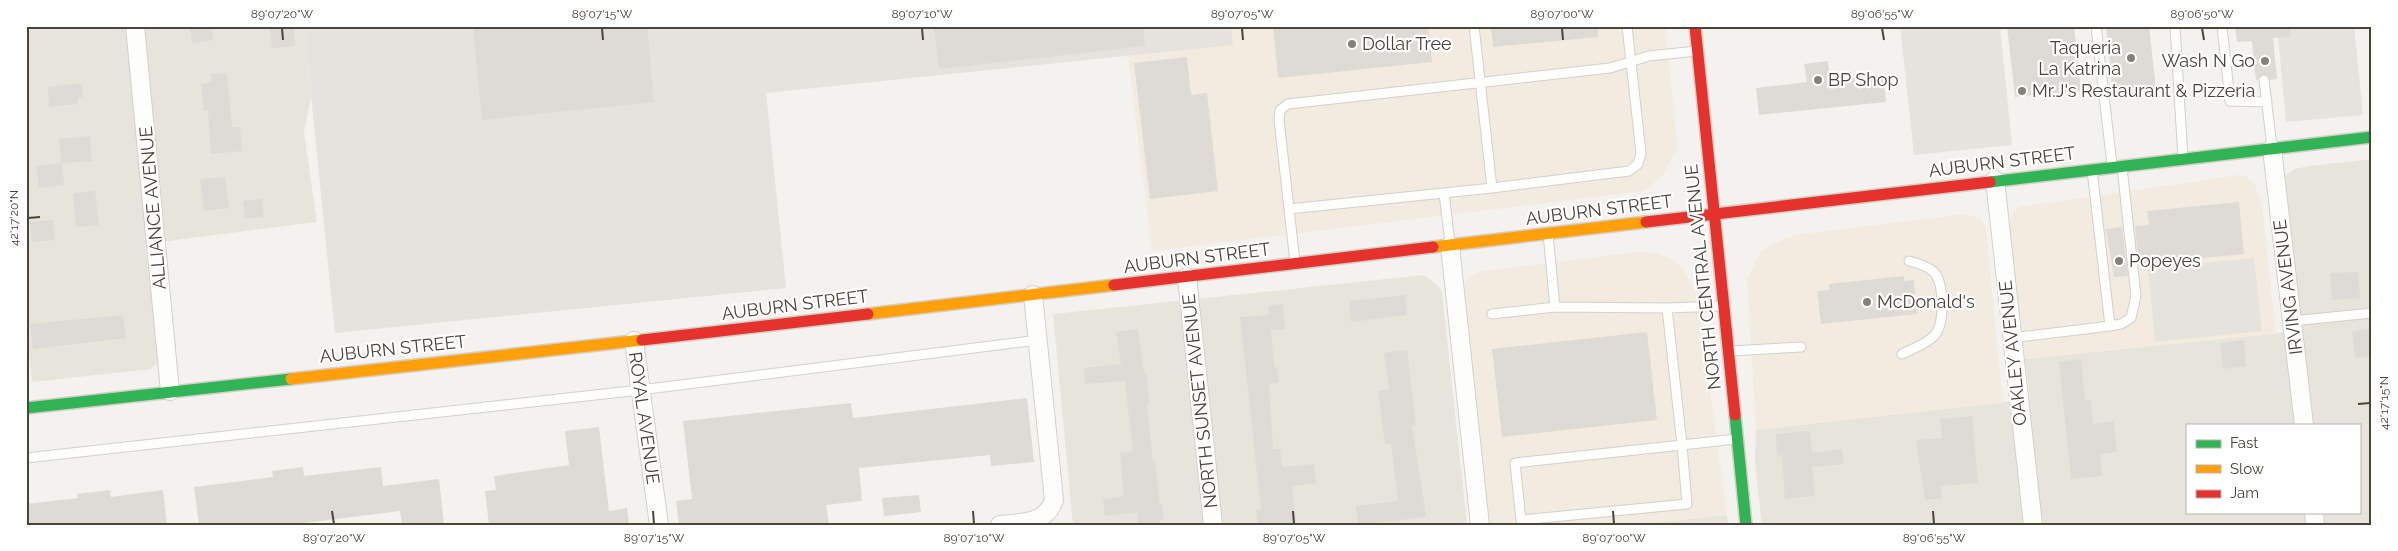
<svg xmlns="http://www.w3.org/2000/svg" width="2398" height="551" font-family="Raleway,sans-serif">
  <rect width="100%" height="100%" fill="#f4f2ee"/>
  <!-- residential -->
  <path fill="#e7e4dc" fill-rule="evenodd" d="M26,26H304L311,98L304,132L317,222L145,244L158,355L157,363L151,369L32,382L26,322Z
    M2372,159V525H1762L1755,463L1756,430L2030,399L2025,359L2298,331L2283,186L2285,176L2295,169L2309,166ZM2187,425H2359V512H2187Z
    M1424,275L1437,285L1442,291L1467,525H1073L1053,314Z
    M1727,515L1728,525H1633Z"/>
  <!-- commercial -->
  <path fill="#f3ebdf" d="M1231,26H1665L1678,148L1663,175L1645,191L1152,251L1128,56L1232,45Z
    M2239,175L2247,177L2254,183L2262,204L2276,334L2025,359L2009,227L2013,212L2019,207Z
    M1966,214L1981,219L1986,228L2003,403L1756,430L1747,280L1761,251L1785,238L1801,234Z
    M1637,252L1656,253L1672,259L1683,268L1697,295L1727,515L1633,525H1490L1464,290L1466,281L1471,276L1482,271Z"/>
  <!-- industrial -->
  <path fill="#e6e2de" d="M304,26H1231L1233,45L766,93L786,288L335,333Z"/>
  <!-- parking -->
  <path fill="#e6e3df" d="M1900,26H2000L2012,145L1914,155Z
    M2277,26H2354L2363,115L2286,122Z
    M2254,258L2262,331L2155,342L2148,268Z"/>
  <!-- building -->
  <path fill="#dedbd6" d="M190,26H211L213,40L192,43Z
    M293,26L295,46L272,48L270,28Z
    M473,26H647L654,102L482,120Z
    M934,26H1143L1145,46L939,69Z
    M1273,26H1428L1432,62L1278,78Z
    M1491,26H1598V37L1493,47Z
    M2007,26H2074L2081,90L2015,97Z
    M2106,26H2149L2156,90L2113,95Z
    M2235,26H2290L2291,37L2273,38L2277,79L2270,80L2264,74L2256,81L2252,41L2237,42Z
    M1187,57L1191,95L1207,93L1218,191L1150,199L1134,63Z
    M1828,61L1830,80L1883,74L1886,102L1759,115L1756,88L1807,82L1804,64Z
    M227,73L232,127H240L242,151L211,154L208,111H204L201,84L211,82V74Z
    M81,83L83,97L78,98V104L49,107L48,87Z
    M90,136L92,161L62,163L64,185L39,188L36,166L61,163L59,139Z
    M225,177L229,208L204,211L200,179Z
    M95,191L99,225L76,227L73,193Z
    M262,199L264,217L245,219L243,201Z
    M2239,202L2244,254L2139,264L2135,226L2149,225L2147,211Z
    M53,220L55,240L32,242L30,222Z
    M2122,227L2128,276L2114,277L2106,229Z
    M2358,272L2360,298L2332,300L2330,273Z
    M1904,276V281L1914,280L1917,314L1821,324L1817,291L1829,290V284Z
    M1405,295L1407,315L1351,322L1349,301Z
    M1283,304L1285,329L1271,330L1274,367H1277L1279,383L1269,384L1273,449H1280L1282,467L1314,464L1316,483L1292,486L1296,525H1258L1256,510L1261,509L1240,317L1269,315L1268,306Z
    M123,315L126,338L33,349L30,324Z
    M2372,328V357L2355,358L2352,331Z
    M1138,329L1144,373H1147L1149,405H1147L1153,462H1155L1160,505L1162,504L1164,520H1159L1160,525H1138L1137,512L1105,516L1103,499L1124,496L1120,453L1133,451L1125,381L1085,384L1084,368L1121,364L1116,332Z
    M1647,332L1657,420L1502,437L1492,349Z
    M2244,340L2246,366L2223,369L2220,343Z
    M1407,350L1416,425H1412L1426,517L1358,525L1356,506L1398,501L1391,443L1385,444L1378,391L1389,389L1384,353Z
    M2081,359L2085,401L2091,400L2093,424L2114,421L2117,452L2100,454L2102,476L2071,479L2059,362Z
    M1027,398L1034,462L991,466L990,455L859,468L862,501L826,505L829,525H679L676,501L692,499L683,421L851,403L853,418Z
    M1972,416L1978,483L1940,486L1942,498L1925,500L1916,440L1942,438L1940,419Z
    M599,427L609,511L627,508L629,525H489L485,491L496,490L494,476L569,465L565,431Z
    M1810,431L1812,453L1842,449L1844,464L1812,467L1815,496L1785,499L1782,455L1777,456L1776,434Z
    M303,467L304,476L381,467L383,486L439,479L444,525H402L400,511L288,525H199L194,487L273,477L272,471Z
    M110,490L111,497L163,490L167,525H26V504L78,498L77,494Z
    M919,495L921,512L884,516L882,498Z"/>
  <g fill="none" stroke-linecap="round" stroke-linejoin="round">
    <defs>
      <path id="lane" d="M1474,26L1492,188
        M2096,26L2112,165
        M2175,26L2183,159
        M2222,26L2230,101L2267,102
        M2264,80L2272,147
        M2092,170L2110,326
        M1444,193L1450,243
        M1289,209L1492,188L1629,171L1638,164L1641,153L1627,26
        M1295,262L1279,120L1280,110L1288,104L1610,68L1649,56L1697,51
        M1555,307L1667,308L1682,445L1736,439
        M1667,308L1722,306
        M1492,314L1555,307L1548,234
        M2292,321L2372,313
        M2011,338L2110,326L2121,324L2131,318L2136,296L2122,167
        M1730,351L1801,347
        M1902,354C1912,349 1927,344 1935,335C1945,323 1944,283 1934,272C1928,266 1917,263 1909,261
        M1682,445L1687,504L1521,520L1515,463Z
        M26,458L640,390L1038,340"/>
      <path id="street" d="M135,26L170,391
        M2272,149L2304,425
        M1995,180L2033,525
        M1450,246L1480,525
        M1187,277L1213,525
        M634,341L659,525
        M2314,512L2315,525
        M1000,525C1022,523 1046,524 1054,500L1033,295"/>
      <path id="fast" d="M1990,182L2372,137
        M26,408L291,379
        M1735,415L1746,525"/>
      <path id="slow" d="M1433,247L1646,222
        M868,314L1114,285
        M291,379L642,340"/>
      <path id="jam" d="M1695,26L1735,415
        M1646,222L1990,182
        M1114,285L1433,247
        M642,340L868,314"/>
    </defs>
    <!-- lane casing -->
    <use href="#lane" stroke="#d2d0cb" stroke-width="11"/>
    <!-- street casing -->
    <use href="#street" stroke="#d2d0cb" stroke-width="20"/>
    <!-- fast casing -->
    <use href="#fast" stroke="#d3cfc5" stroke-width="14"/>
    <!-- slow casing -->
    <use href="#slow" stroke="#d3cfc5" stroke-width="14"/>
    <!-- jam casing -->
    <use href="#jam" stroke="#d3cfc5" stroke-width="14"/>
    <!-- lane -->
    <use href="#lane" stroke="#fdfdfc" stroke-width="9"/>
    <!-- street -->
    <use href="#street" stroke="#fdfdfc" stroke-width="18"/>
    <!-- fast -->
    <use href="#fast" stroke="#30b455" stroke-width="11"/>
    <!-- slow -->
    <use href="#slow" stroke="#ff9f0a" stroke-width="11"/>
    <!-- jam -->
    <use href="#jam" stroke="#e5322d" stroke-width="11"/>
  </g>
  <!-- ticks -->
  <path fill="none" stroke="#4b4439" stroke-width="2" d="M282,28L283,40M602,28L603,40M922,28L923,40M1242,28L1243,40M1562,28L1563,40M1882,28L1884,40M2202,28L2204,40M28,218L40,217M2358,404L2370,403M332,511L334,524M653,511L654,524M973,511L974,524M1293,511L1294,524M1613,511L1614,524M1933,511L1934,524"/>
  <!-- markers -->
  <g fill="#868178" stroke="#fff" stroke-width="2">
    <circle cx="1352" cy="44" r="5"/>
    <circle cx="2131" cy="58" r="5"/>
    <circle cx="2265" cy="61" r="5"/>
    <circle cx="1818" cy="80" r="5"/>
    <circle cx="2022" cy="91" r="5"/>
    <circle cx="2119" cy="261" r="5"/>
    <circle cx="1867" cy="302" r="5"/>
  </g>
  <g text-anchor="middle" stroke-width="4.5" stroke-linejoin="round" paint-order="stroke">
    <!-- poi labels -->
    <g font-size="18" fill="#4b4439" stroke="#fff" text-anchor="start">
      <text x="1362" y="50">Dollar Tree</text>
      <text x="2121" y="54" text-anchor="end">Taqueria<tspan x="2121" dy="21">La Katrina</tspan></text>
      <text x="2255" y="67" text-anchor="end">Wash N Go</text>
      <text x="1828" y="86">BP Shop</text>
      <text x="2032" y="97">Mr.J's Restaurant &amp; Pizzeria</text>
      <text x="2129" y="267">Popeyes</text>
      <text x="1877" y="308">McDonald's</text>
    </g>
    <!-- street labels -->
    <g font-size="18" fill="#4b4439" stroke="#fff">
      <text transform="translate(2002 162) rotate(-7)" y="6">AUBURN STREET</text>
      <text transform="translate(153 208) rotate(-95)" y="6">ALLIANCE AVENUE</text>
      <text transform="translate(1599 210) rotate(-7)" y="6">AUBURN STREET</text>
      <text transform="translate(1197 258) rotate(-7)" y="6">AUBURN STREET</text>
      <text transform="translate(1703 277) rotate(-96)" y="6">NORTH CENTRAL AVENUE</text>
      <text transform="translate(2288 287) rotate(-97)" y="6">IRVING AVENUE</text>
      <text transform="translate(795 305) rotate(-7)" y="6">AUBURN STREET</text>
      <text transform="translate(393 349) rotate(-6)" y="6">AUBURN STREET</text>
      <text transform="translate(2013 353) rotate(-96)" y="6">OAKLEY AVENUE</text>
      <text transform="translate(1200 401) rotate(-96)" y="6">NORTH SUNSET AVENUE</text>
      <text transform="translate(644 418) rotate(82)" y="6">ROYAL AVENUE</text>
    </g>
  </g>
  <!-- border -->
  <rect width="2398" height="551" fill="none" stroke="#ffffff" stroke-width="55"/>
  <!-- legend -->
  <rect x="2186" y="424" width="175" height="90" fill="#ffffff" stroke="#b7b4b0"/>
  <rect x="2196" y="440" width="25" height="8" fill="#30b455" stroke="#b7b4b0"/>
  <text x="2230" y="448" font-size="15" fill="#4b4439">Fast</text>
  <rect x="2196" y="465" width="25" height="8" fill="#ff9f0a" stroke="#b7b4b0"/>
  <text x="2230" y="474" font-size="15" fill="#4b4439">Slow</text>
  <rect x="2196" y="490" width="25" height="8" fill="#e5322d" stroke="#b7b4b0"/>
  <text x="2230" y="498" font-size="15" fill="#4b4439">Jam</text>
  <rect x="28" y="28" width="2342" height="496" fill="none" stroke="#4b4439" stroke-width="2"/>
  <g font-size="12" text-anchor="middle" fill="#4b4439">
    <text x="282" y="18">89°07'20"W</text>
    <text x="602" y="18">89°07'15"W</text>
    <text x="922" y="18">89°07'10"W</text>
    <text x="1242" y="18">89°07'05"W</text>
    <text x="1562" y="18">89°07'00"W</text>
    <text x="1882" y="18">89°06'55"W</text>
    <text x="2202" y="18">89°06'50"W</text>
    <text transform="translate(14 218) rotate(-90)" y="4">42°17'20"N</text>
    <text transform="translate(2384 403) rotate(-90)" y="4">42°17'15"N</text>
    <text x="334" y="542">89°07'20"W</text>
    <text x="654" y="542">89°07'15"W</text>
    <text x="974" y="542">89°07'10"W</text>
    <text x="1294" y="542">89°07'05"W</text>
    <text x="1614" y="542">89°07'00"W</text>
    <text x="1934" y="542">89°06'55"W</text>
  </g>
</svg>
